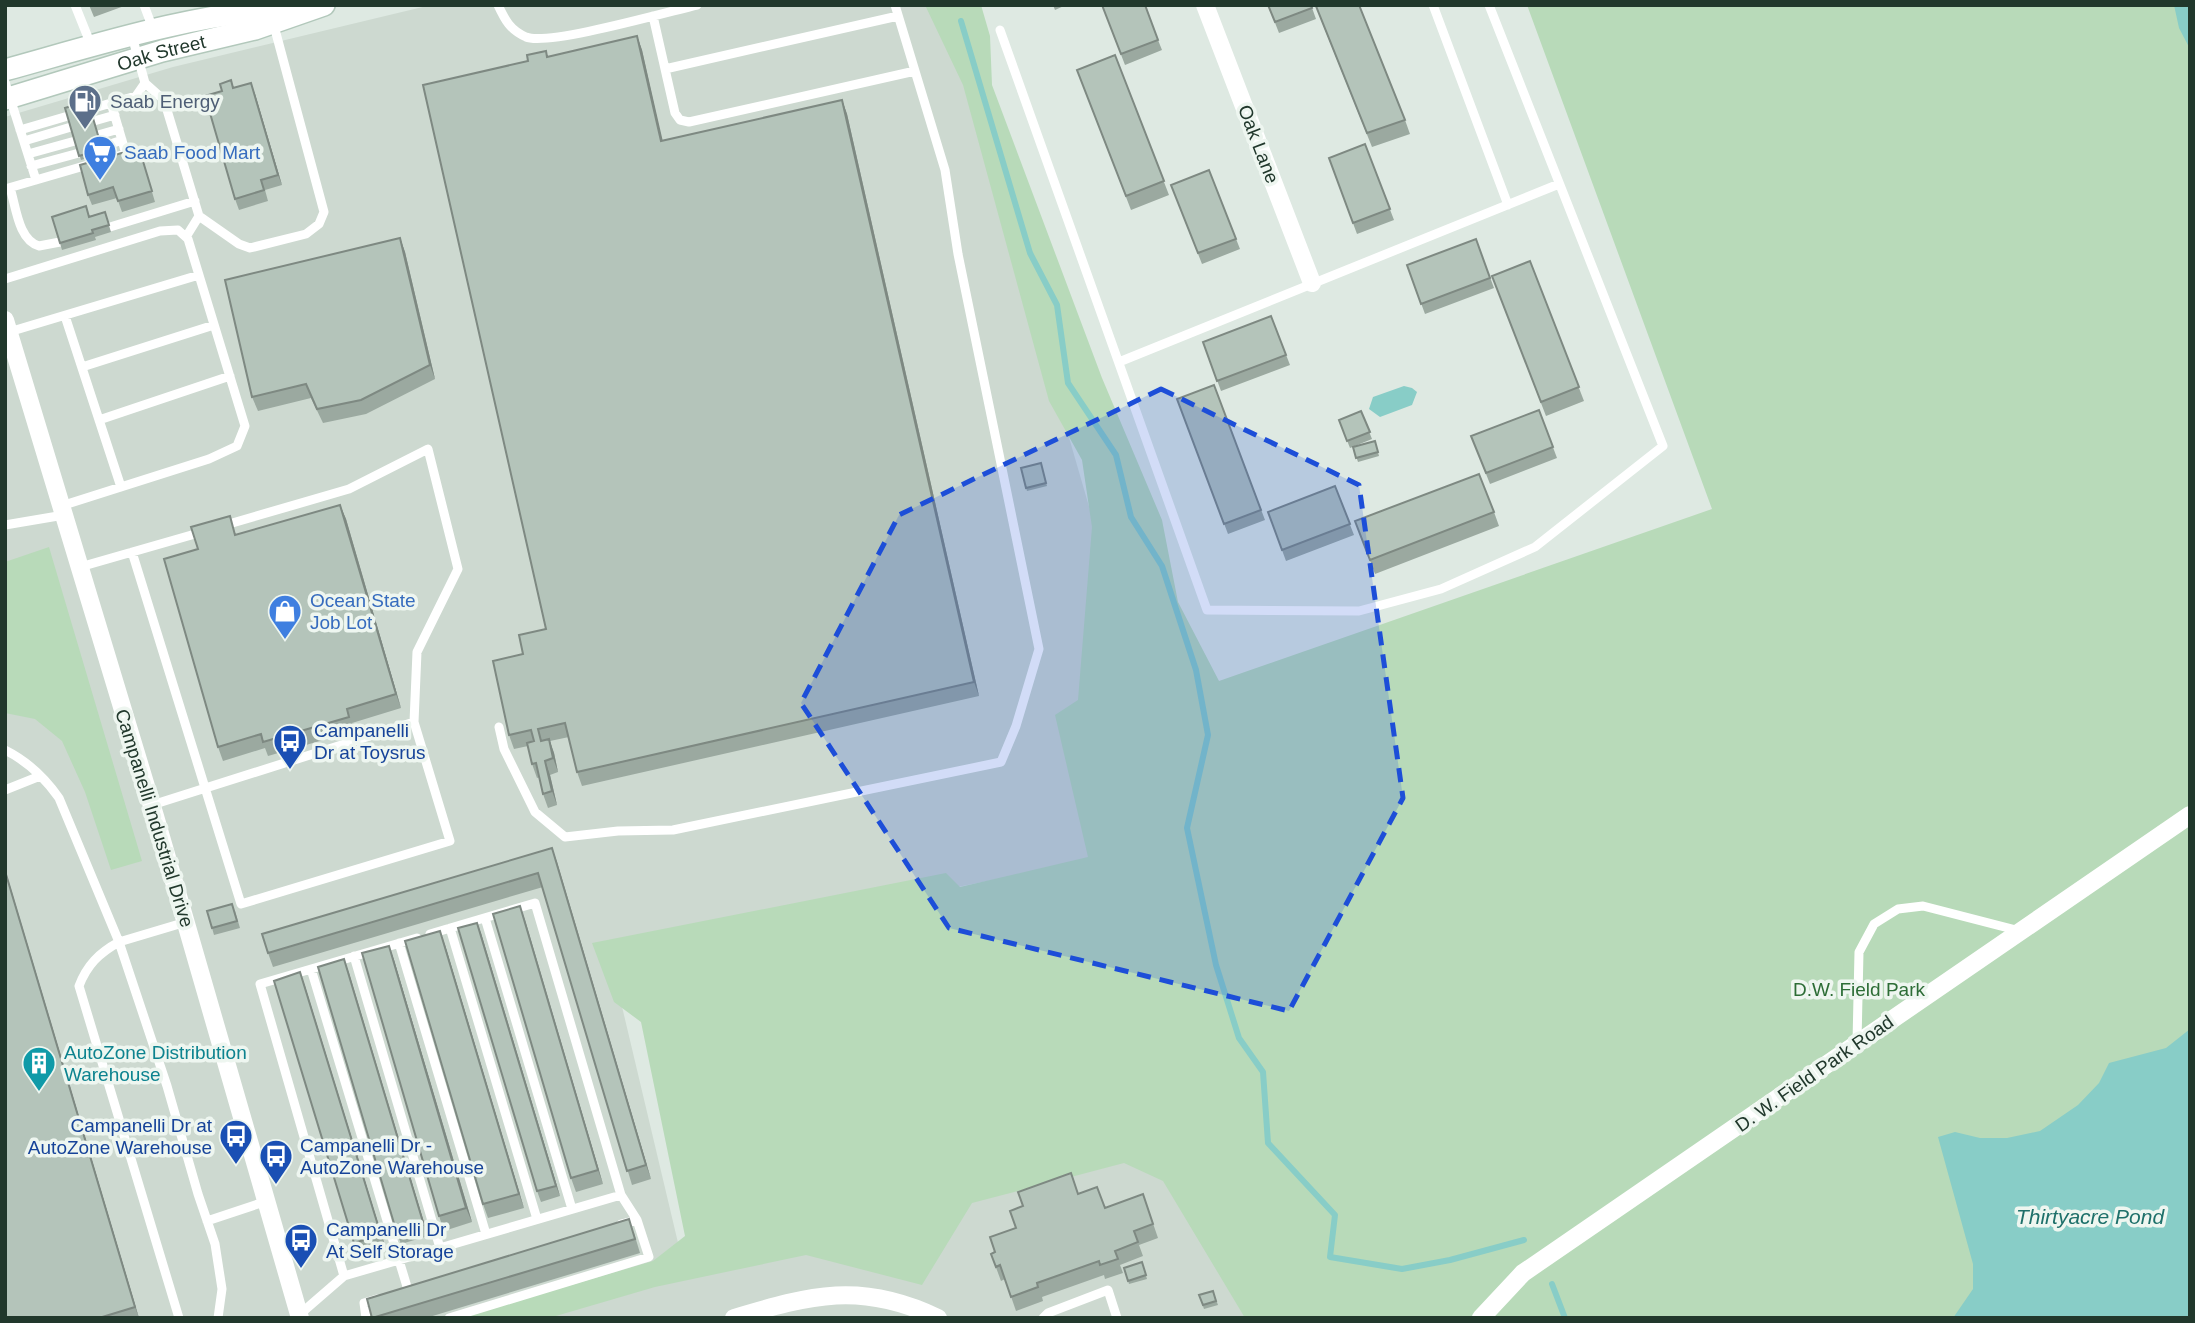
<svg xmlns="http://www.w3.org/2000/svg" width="2195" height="1323" font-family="Arial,sans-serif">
  <rect width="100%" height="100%" fill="#dee9e2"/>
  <!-- built -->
  <path fill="#cdd9d0" d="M431,5H934L967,85L1101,548L1099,859L610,956L684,1268L1208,1133L1262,1318H5V117L173,67Z"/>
  <!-- green -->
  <path fill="#b8dab9" d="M925,5H981L990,36L992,85L1102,378L1162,520L1178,602L1219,681L1712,509L1527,5H2190V1318H1245L1163,1181L1124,1163L972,1203L922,1285L806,1255L655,1287L549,1318H459L653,1261L685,1236L641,1022L614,1002L592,943L946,873L960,887L1088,857L1055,715L1078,700L1092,527L1082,460L1049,401L963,85Z
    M49,547L142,861L111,870L85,792L62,741L35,719L5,713V562Z"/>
  <!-- water -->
  <path fill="#88cdc7" d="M2174,5H2190V49L2179,28Z
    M1404,386L1412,388L1417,392L1412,405L1380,417L1369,409L1373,397Z
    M2190,1029V1318H1953L1973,1289V1264L1938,1137L1955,1132L1980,1138H2007L2040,1131L2078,1105L2099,1083L2109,1063L2166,1048Z"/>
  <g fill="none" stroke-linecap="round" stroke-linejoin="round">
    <!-- stream -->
    <path stroke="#88cdc7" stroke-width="6" d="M961,21L1030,253L1057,305L1068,383L1116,455L1131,517L1162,566L1196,670L1208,735L1187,828L1216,965L1239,1038L1263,1072L1268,1143L1335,1215L1330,1257L1402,1269L1450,1260L1524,1240
      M1552,1284L1565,1318"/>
    <defs>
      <g id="secondary">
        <path d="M5,70C99,44 195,13 292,8"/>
        <path id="s1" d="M5,99L162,51L255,29L324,5"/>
      </g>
    </defs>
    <!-- secondary casing -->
    <use href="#secondary" stroke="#b2c8bb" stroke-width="24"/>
    <!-- service -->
    <path stroke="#fff" stroke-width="9" d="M75,5L91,45
      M144,5L153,29
      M498,5C505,20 510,30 526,37C548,46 667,12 697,5
      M1433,5L1508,205
      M653,16L675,113L680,120L689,122L915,71
      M1000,30L1207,610L1359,611L1441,589L1535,547L1663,446L1489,5
      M132,36L145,83L164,100L199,216L186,237
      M665,69L898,16
      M5,82L36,180
      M91,109L111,103
      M94,121L115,115
      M20,130L68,116
      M98,135L119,129
      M24,141L71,127
      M102,147L122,140
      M28,154L75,141
      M118,156L126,154L111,103L136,96L145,83
      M31,166L79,153
      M10,188C16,206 18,240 39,246L60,242
      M5,189L91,164
      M199,216L239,244L250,248L306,234L319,224L324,212L273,22
      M110,227L195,201
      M5,279L160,231L178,230L188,239L245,426L237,446L209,459L61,506
      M65,316L121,487
      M9,332L199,275
      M1119,362L1559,184
      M82,367L214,325
      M99,420L230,376
      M5,525L64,515
      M132,552L241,904L450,841L414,722
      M80,567L202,532
      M499,727L504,749L535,812L565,837L618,831L673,830L1001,762L1016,726L1039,649L958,254L945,170L895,5
      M5,750C27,761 45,778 59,798L119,942L186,922
      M5,790L40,776
      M152,805L414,722L417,652L458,569L428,449L349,489L222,526
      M485,918L572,1209
      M450,928L537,1219
      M399,943L486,1234
      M354,956L440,1248
      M311,969L408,1290
      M1857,1042L1859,952L1874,924L1898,909L1923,906L2020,931
      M621,1195L637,1220
      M207,1221L267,1201
      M344,1276L621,1195L535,903L430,934
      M299,1315L344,1276L260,984L417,938
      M179,1318L79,986C87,965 99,953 119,942L167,1086L198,1194L215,1244L222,1289L218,1318
      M366,1318L364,1303L377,1299
      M449,1318L649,1257L637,1220L621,1224
      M1043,1318L1048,1313L1108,1290L1117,1318"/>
    <!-- minor -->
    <path stroke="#fff" stroke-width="18" d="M1205,5L1312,283
      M5,320L155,816L300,1318
      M734,1318C811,1295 861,1281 938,1318
      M1481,1318L1523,1273L2190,815"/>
    <!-- secondary -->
    <use href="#secondary" stroke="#fff" stroke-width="21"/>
  </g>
  <!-- wall -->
  <path fill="#9ba9a0" d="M89,5H127L94,17Z
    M1053,5H1066L1055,10Z
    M1102,5L1158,40L1162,50L1125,65Z
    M1268,5H1311L1316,19L1279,33Z
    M1321,20L1405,120L1410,134L1372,147Z
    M637,36L642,50L662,141L842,100L847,114L979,696L582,786L577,772L569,737L550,741L554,753L558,772L550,775L557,805L548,808L543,794L540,777L537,778L532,764L528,746L514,749L509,735L523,654L546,629L528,61L546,51L548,57Z
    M1115,55L1169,195L1131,210L1077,70Z
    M234,88L255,94L282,185L265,190L268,201L239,210L235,199Z
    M88,101L104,153L81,160L65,108Z
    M1365,144L1394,220L1357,234L1329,158Z
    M139,148L155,202L122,212L117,198L92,205L88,195Z
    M1209,170L1240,249L1202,264L1171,185Z
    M105,212L111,232L95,237L96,240L62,250L52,217L89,216Z
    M400,238L405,252L435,379L366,414L323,423L311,398L258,411L252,397Z
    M1476,239L1494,288L1425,314L1407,265Z
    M1530,261L1584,401L1546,416L1492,276Z
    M1271,316L1290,365L1221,391L1203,342Z
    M1214,385L1265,520L1228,534L1177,399Z
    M1539,410L1557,458L1490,484L1471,436Z
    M1361,411L1372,439L1350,448L1339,420Z
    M1375,441L1379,456L1358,462L1353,447Z
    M1041,463L1047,486L1027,491L1026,488Z
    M1335,486L1354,535L1286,561L1268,512Z
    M340,505L346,519L401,708L352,723L354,731L268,756L265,748L223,761L218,747L198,549L236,535Z
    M1494,512L1499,526L1375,574L1355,521Z
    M552,848L651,1179L632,1185L543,887L273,967L268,953Z
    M5,869L139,1318H5Z
    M520,906L603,1184L576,1192L571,1178Z
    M235,911L240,928L214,935L212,928Z
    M477,923L560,1196L541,1202L537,1191Z
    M445,945L524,1208L488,1218L483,1204Z
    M389,946L394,960L472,1222L444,1231L439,1216Z
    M344,959L428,1236L401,1244L396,1230Z
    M300,972L386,1249L359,1257L354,1243Z
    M1143,1194L1158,1238L1139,1245L1143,1256L1120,1265L1123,1273L1105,1279L1104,1275L1042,1297L1043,1301L1016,1311L1005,1279L1001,1281L991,1254L995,1252L1016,1228L1105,1208Z
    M634,1233L640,1253L426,1318H372Z
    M1142,1262L1147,1279L1129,1284L1124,1268Z
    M1213,1291L1218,1305L1204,1309L1199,1295Z"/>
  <!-- shaded-wall -->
  <path fill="#7e8982" d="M637,36L642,50L666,155L661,141Z
    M251,83L255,94L282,185L278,175Z
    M842,100L847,114L979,696L974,682Z
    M400,238L405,252L435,379L430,365Z
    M340,505L346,519L401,708L396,694Z
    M549,739L554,753L558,772L553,758Z
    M545,761L550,775L557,805L552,791Z
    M552,848L557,862L651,1179L646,1165Z
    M5,869L139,1318L135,1307Z
    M520,906L525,920L603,1184L598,1170Z
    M477,923L481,933L560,1196L556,1186Z
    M440,931L445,945L524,1208L519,1194Z
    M389,946L394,960L472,1222L466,1208Z
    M344,959L349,973L428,1236L423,1222Z
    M300,972L305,986L386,1249L381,1235Z"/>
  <!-- building -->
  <path fill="#b4c4ba" stroke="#7e8982" stroke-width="2" d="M1102,5H1145L1158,40L1121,54Z
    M1268,5H1311L1312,8L1275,22Z
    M1319,5H1359L1405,120L1367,133L1316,6Z
    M637,36L661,141L842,100L974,682L577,772L565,723L538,729L541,741L549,739L553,758L545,761L552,791L543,794L536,763L532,764L527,743L534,741L531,730L509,735L493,661L523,654L519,635L546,629L423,85L528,61L527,55L546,51L547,57Z
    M1115,55L1164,181L1126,196L1077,70Z
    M231,80L233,88L251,83L278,175L261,180L264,190L235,199L205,96L222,91L220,84Z
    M88,101L102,149L79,156L65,108Z
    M1365,144L1390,209L1353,223L1329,158Z
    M139,148L152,191L118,201L113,187L88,195L80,165Z
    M1209,170L1236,239L1198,253L1171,185Z
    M86,206L89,217L105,212L109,225L92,230L93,233L60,243L52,217Z
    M400,238L430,365L361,400L317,409L306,384L252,397L225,280Z
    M1476,239L1490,278L1421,304L1407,265Z
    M1530,261L1579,387L1541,402L1492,276Z
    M1271,316L1286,355L1217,381L1203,342Z
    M1214,385L1261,510L1224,524L1177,399Z
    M1539,410L1553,447L1486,473L1471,436Z
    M1361,411L1370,432L1347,441L1339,420Z
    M1375,441L1378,452L1356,458L1353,447Z
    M1041,463L1046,483L1026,488L1021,468Z
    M1479,474L1494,512L1370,560L1355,521Z
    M1335,486L1350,524L1282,550L1268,512Z
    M340,505L396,694L347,709L349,717L263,742L261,734L218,747L164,559L198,549L191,527L230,516L235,535Z
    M552,848L646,1165L627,1171L538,873L268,953L262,934Z
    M5,871L135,1307L99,1318H5Z
    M232,904L237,921L212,928L207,911Z
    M520,906L598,1170L571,1178L493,914Z
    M477,923L556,1186L537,1191L458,928Z
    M440,931L519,1194L483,1204L405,941Z
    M389,946L466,1208L439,1216L362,953Z
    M344,959L423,1222L396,1230L318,967Z
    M300,972L381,1235L354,1243L274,981Z
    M1071,1173L1078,1194L1097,1187L1105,1208L1143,1194L1153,1224L1134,1231L1138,1242L1115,1251L1118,1259L1100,1265L1099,1261L1037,1283L1038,1287L1011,1297L1000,1265L996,1267L991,1254L995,1252L990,1237L1016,1228L1010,1211L1023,1206L1018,1192Z
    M629,1219L635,1239L372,1318L367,1299Z
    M1142,1262L1146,1275L1128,1281L1124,1268Z
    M1213,1291L1216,1301L1203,1305L1199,1295Z"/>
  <!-- marked area -->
  <path fill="#1d4ed8" fill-opacity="0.2" stroke="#1d4ed8" stroke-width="5" stroke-dasharray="14 9" stroke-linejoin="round" d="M1161,389L1359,485L1403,798L1289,1011L949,928L801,703L899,515Z"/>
  <!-- icons -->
  <defs>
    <symbol id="fuel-pin" viewBox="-11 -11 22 30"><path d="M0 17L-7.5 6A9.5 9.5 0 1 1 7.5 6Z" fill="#5c6f8a" stroke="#eef6f0"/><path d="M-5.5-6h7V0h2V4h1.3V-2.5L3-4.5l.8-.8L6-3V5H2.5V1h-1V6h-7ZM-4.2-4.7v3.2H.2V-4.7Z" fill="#fff"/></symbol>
    <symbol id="supermarket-pin" viewBox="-11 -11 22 30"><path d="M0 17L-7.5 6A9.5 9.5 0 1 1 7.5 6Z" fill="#3f7fe0" stroke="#eef6f0"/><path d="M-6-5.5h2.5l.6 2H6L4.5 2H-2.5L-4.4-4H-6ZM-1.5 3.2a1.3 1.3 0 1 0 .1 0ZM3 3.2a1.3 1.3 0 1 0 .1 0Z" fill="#fff"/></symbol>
    <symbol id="shop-pin" viewBox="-11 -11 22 30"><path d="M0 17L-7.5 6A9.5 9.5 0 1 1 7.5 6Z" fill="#3f7fe0" stroke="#eef6f0"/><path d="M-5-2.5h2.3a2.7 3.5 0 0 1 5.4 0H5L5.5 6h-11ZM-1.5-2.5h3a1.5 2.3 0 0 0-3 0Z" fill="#fff"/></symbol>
    <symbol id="bus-pin" viewBox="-11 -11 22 30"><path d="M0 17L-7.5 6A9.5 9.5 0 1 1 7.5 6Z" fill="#1a4fb4" stroke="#eef6f0"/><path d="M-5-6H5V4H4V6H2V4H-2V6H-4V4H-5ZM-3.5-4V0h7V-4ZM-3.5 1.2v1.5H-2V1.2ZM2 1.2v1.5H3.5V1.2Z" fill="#fff"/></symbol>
    <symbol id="building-pin" viewBox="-11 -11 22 30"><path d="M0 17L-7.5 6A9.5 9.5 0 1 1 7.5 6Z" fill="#0f9aa8" stroke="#eef6f0"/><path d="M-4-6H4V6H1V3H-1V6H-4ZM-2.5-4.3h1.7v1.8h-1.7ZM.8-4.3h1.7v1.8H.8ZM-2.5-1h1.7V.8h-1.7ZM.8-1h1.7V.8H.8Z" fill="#fff"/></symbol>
  </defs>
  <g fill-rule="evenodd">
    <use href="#fuel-pin" x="66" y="82" width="38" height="52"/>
    <use href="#supermarket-pin" x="81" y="133" width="38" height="52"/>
    <use href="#shop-pin" x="266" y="592" width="38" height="52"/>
    <use href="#bus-pin" x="271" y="722" width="38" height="52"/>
    <use href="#building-pin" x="20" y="1044" width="38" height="52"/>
    <use href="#bus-pin" x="217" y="1117" width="38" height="52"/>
    <use href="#bus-pin" x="257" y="1137" width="38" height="52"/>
    <use href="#bus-pin" x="282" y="1221" width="38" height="52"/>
  </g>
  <g text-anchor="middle" stroke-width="7" stroke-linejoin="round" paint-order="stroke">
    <!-- street labels -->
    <g font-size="19" fill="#21382c" stroke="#eef6f0">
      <text dy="7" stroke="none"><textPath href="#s1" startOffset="163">Oak Street</textPath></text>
      <text transform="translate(1259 144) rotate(69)" y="7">Oak Lane</text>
      <text transform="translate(155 818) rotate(73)" y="7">Campanelli Industrial Drive</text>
      <text transform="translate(1814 1073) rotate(-35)" y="7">D. W. Field Park Road</text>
    </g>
    <!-- service labels -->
    <g font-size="19" fill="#4e5e75" stroke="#eef6f0" text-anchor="start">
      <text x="110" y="108">Saab Energy</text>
    </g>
    <!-- shop labels -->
    <g font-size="19" fill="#366cbe" stroke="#eef6f0" text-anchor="start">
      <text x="124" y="159">Saab Food Mart</text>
      <text x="310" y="607">Ocean State<tspan x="310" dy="22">Job Lot</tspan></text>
    </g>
    <!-- transit labels -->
    <g font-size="19" fill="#164399" stroke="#eef6f0" text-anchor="start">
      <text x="314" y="737">Campanelli<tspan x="314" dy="22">Dr at Toysrus</tspan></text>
      <text x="212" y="1132" text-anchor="end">Campanelli Dr at<tspan x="212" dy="22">AutoZone Warehouse</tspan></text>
      <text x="300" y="1152">Campanelli Dr -<tspan x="300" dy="22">AutoZone Warehouse</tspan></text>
      <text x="326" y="1236">Campanelli Dr<tspan x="326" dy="22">At Self Storage</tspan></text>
    </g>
    <!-- park labels -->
    <g font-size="19" fill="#2d6d36" stroke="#eef6f0">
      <text x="1859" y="996">D.W. Field Park</text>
    </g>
    <!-- culture labels -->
    <g font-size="19" fill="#0d838f" stroke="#eef6f0" text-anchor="start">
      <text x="64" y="1059">AutoZone Distribution<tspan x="64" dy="22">Warehouse</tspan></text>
    </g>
    <!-- water labels -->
    <g font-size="21" font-style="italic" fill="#1e706a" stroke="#eef6f0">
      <text x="2090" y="1224">Thirtyacre Pond</text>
    </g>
  </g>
  <!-- border -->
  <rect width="2195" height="1323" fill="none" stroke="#21382c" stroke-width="14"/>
</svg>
